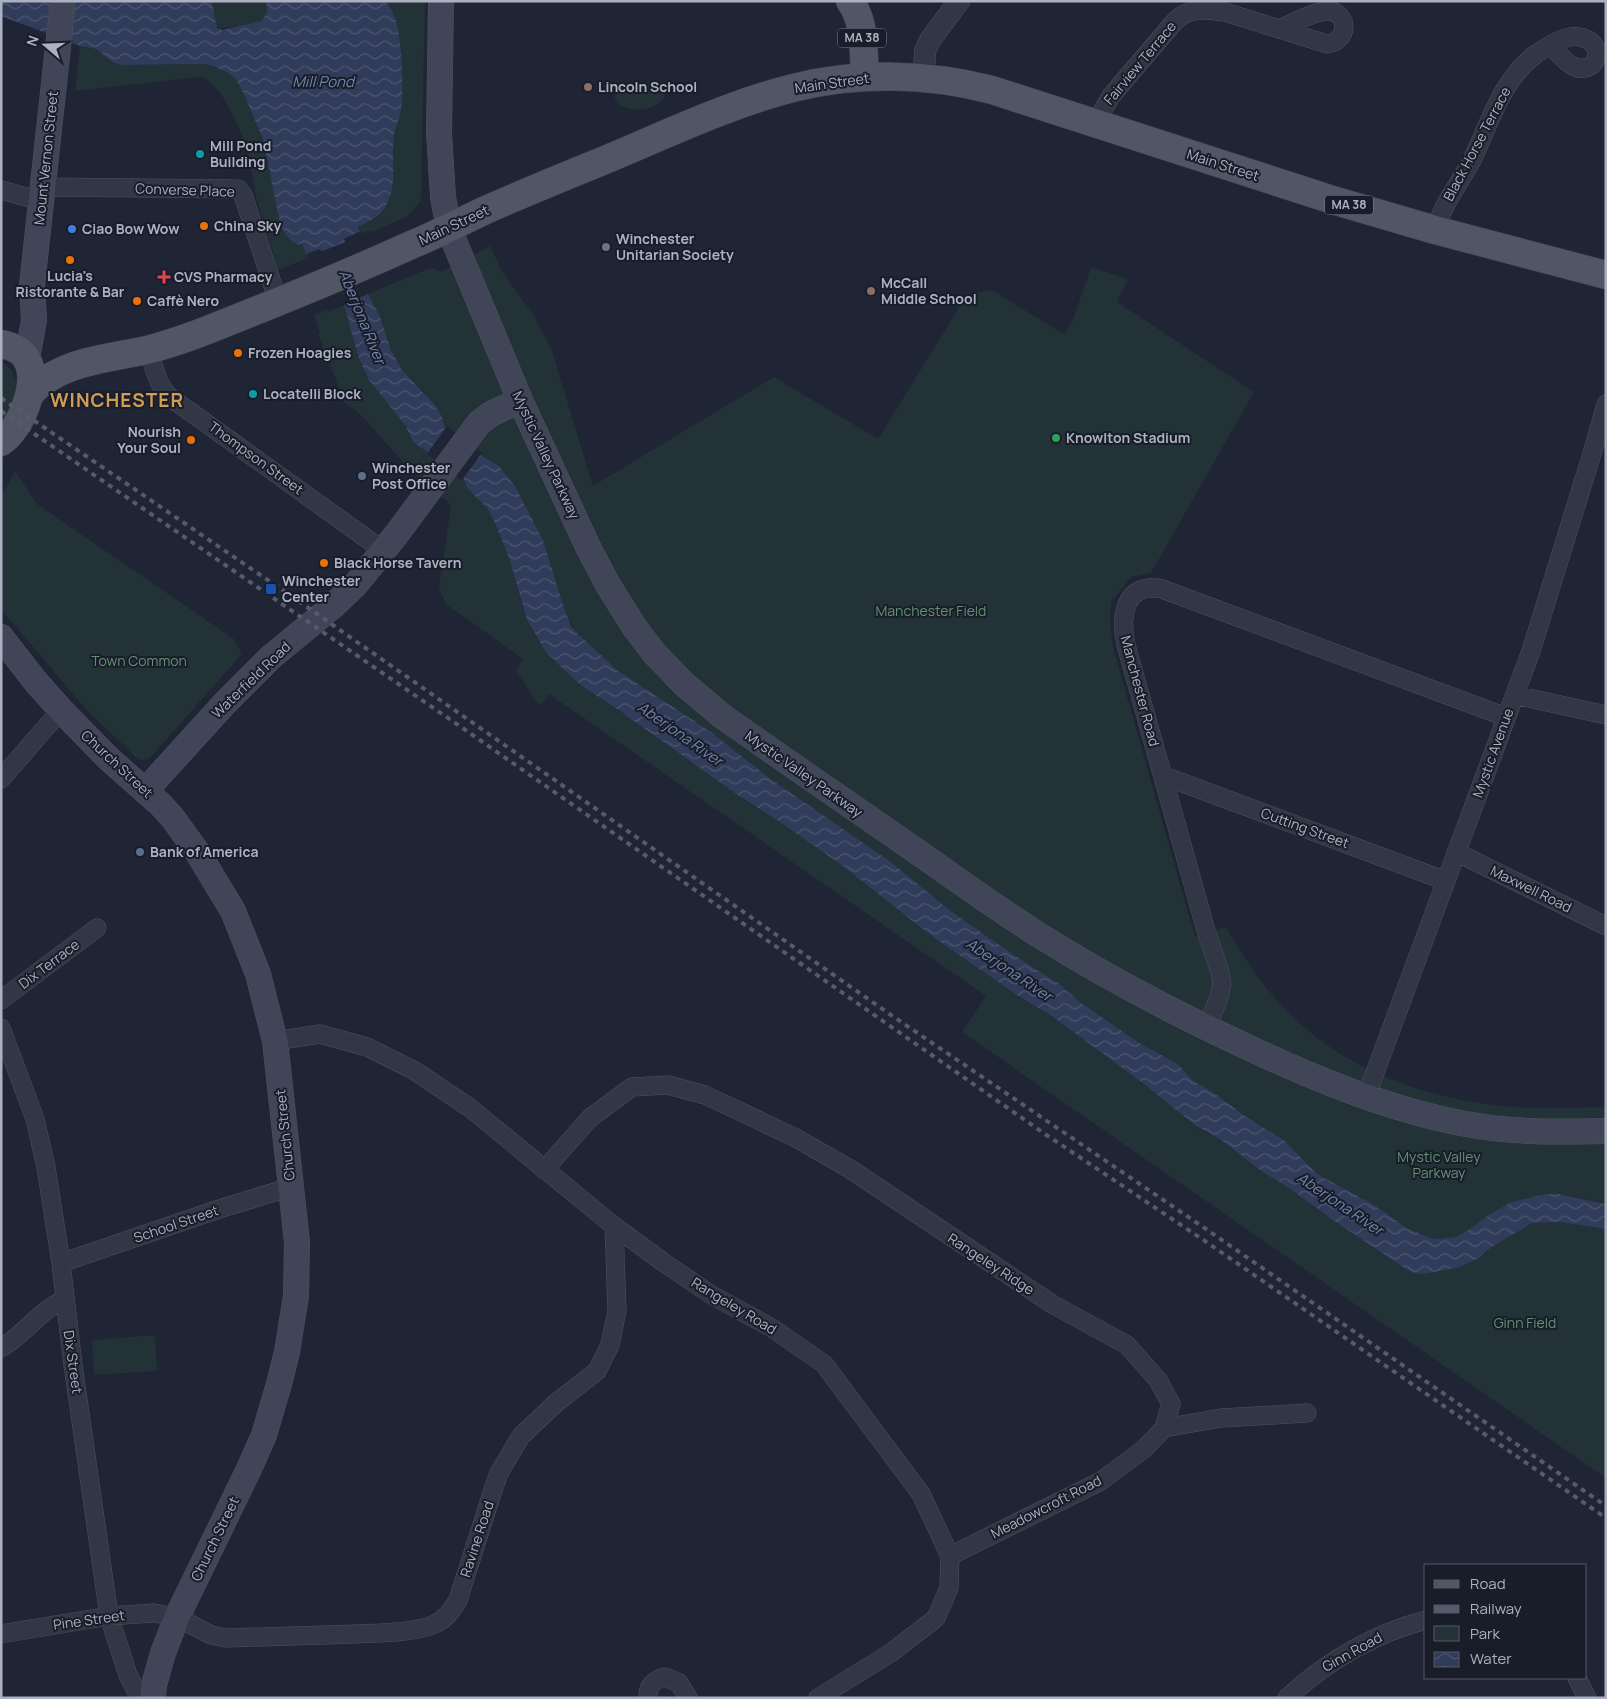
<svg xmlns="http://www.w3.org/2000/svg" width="1607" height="1699" font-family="Manrope,sans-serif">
  <defs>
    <pattern id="water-waves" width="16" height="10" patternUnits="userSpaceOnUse" patternTransform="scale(1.25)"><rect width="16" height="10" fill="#313c5a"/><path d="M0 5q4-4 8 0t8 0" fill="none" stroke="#4c5670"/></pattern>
  </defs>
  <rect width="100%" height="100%" fill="#1f2534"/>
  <!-- green -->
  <path fill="#223236" d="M212,1H266L267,13L261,21L257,23L219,29L216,25Z
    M385,1H425L421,201L408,216L372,232L371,230L362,234L358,227C365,224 373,221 379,216C397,199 394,162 393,139L394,133L399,119L401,68L397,26Z
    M80,46L96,49L111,62L121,65L203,64L222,69L235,78L242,90L263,139L279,219L302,243L308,258L278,270C271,245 263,221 256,197C253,183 252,169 248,155C244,136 221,80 200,77L75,91Z
    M665,83L664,99C654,111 625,115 616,100C613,95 614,89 614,84Z
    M490,246L503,273L533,314L551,348L593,486L774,377L878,439L963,301L975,293L992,290L1064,334L1073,320L1091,267L1128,279L1117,302L1254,392L1151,573L1131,577L1111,602L1110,623L1113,647L1195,937L1226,927C1243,956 1262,986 1286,1010C1349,1076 1444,1105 1534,1108C1558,1109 1582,1107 1606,1107V1204L1572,1196L1545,1194L1511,1202L1490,1214L1470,1229L1455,1237L1439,1239L1431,1238L1406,1228L1386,1213L1369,1202L1317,1174L1285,1141L1245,1116L1214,1093L1192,1080L1178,1064L1141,1044L1080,1002L1058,983L1034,968L985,935L947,908L891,862L772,780L711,732L617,670L576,632L567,617L558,592L543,540L515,486C504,470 495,465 480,455C468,447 457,437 445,429L444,423L423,391L409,379L395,361L380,316L368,294L425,270L434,268L441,272Z
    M344,305L358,356L369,380L405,425L411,439L417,445L429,452L463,477L467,488L487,508L495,523L509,558L523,609L533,632L545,651L563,669L582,686L620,711L736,794L777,820L840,864L933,937L1017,995L1053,1017L1144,1084L1201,1130L1221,1140L1264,1173L1286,1186L1333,1220L1406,1269L1423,1274L1457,1268L1475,1260L1492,1247L1532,1223L1560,1222L1606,1229V1478L962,1032L986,996L549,694L541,706C529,697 527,681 515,672L523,659L446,604L439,588L451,505L413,473L359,413L345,403L318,334L320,333L314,315L326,310L328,312Z
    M1,360C27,382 16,400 1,423Z
    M15,471L37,504L234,639L242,654L149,759L142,760L138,759L85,708L1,609V497Z
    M155,1335L157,1371L94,1375L92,1340Z"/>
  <!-- water -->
  <path fill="url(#water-waves)" d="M1,1H212L217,28L222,30L261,21L267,13L266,1H385C389,6 393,12 395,18C402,36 404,90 401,110C400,119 395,127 394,135C391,159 398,182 387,204C381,217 370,221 358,227L360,231L344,239L368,294L380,316L391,350L402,370L434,404L442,417L445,429L480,455L499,466L515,486L543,540L563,605L571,626L576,632L617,670L711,732L772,780L891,862L947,908L985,935L1034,968L1058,983L1080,1002L1141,1044L1178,1064L1192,1080L1214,1093L1245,1116L1285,1141L1317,1174L1369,1202L1386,1213L1406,1228L1431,1238L1439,1239L1455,1237L1470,1229L1490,1214L1511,1202L1545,1194H1559L1606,1204V1229L1560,1222L1532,1223L1492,1247L1475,1260L1457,1268L1423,1274L1414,1273L1406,1269L1333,1220L1286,1186L1264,1173L1221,1140L1196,1126L1144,1084L1053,1017L1017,995L933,937L840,864L777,820L736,794L620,711L582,686L563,669L545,651L527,620L509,558L495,523L487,508L467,488L463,477L413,442L405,425L369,380L358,356L344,305L320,249L306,254L302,243L298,245C286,239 283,230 279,219L263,139L242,90L235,78L228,73L213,66L203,64L121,65L112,62L96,49L80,46L1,16Z"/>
  <!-- pier -->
  <path fill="#1f2534" d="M348,241L370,293L342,306L318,253Z
    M447,426L482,453L462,480L427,454Z"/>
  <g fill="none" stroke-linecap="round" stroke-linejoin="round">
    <defs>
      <path id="minor" d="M1096,122L1111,96L1175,21L1184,14L1193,11L1207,10L1225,12L1327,44C1350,41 1349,12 1328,11C1314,11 1292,24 1279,29
        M43,187L238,189L243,195L278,301
        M1,190L41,201
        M1435,230C1443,204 1459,184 1472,160C1490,123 1501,80 1536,54C1546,47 1558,39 1570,37C1587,34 1606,48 1592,65C1575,76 1562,57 1550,45
        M148,349C154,366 157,386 171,398L384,551
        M1515,695L1606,715
        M1164,776L1446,881
        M1,779L61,710
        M1456,852L1606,926
        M1,1000L97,928
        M1,1028L35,1119L46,1167L61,1263L73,1365L109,1616L128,1675L140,1698
        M1207,1028L1219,997L1222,984L1220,972L1207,934L1126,645C1120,617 1124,581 1162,589L1506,717
        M275,1041L320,1034L367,1047L415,1071L470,1108L614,1226L663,1262L710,1294L772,1328L824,1364L921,1494L950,1556L949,1588L936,1618L892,1652L818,1698
        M1366,1097L1531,651L1591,457L1606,404
        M544,1170L590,1118L632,1087L668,1085L705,1095L794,1137L850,1169L1052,1304L1127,1345L1158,1380L1171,1404L1164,1428
        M61,1263L219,1209L291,1187
        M1,1348C24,1335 40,1310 64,1300
        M950,1556L1101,1481L1144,1449L1164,1428L1221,1418L1307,1413
        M1,1634L109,1616L154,1613L177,1617L211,1635L226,1638C270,1637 313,1635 356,1634C378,1633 416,1633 435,1624C446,1619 452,1610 458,1600L493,1490L499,1473L521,1436L556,1403L597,1371L610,1345L617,1311L614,1226
        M1577,1678L1587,1698
        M648,1698C647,1687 654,1679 665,1677L679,1683L688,1698
        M1287,1698C1327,1661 1373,1634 1426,1620"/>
      <path id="tertiary" d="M924,78L925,51L930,40L959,1"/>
      <path id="secondary" d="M441,1L439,133L443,197L449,229L520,400L588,547L608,585L635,628L654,653L684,684L722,716C787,762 853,807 919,853C961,882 1003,913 1047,940C1111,980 1177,1014 1245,1046C1315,1079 1390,1110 1466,1124C1513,1133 1559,1132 1606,1131
        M27,359L34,320L32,285L63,1
        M1,637L36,682L61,710L109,759L160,804L172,817L198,853L233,911L258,974L275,1041L297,1242L296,1296L287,1352L279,1384L264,1435L249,1469L177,1617L163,1653L154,1685L153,1698
        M145,791L225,703L271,657L333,606L356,584L396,535L479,423L491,414L520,400"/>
      <path id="primary" d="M850,1C866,23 863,51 865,77
        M1,344C11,346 22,350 27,360C40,382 21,429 1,442
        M29,395C58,361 106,359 147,350C170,344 193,336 215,327C281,301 347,274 411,245C438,234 464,220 490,208C527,192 563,177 600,162C663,136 726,105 793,88C857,72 927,73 992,90L1336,201L1435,230L1606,275"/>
    </defs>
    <!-- minor casing -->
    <use href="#minor" stroke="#4d5260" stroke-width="19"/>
    <!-- tertiary casing -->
    <use href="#tertiary" stroke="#4d5260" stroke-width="22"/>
    <!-- secondary casing -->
    <use href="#secondary" stroke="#4d5260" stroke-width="26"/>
    <!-- primary casing -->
    <use href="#primary" stroke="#3c414e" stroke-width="29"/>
    <!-- minor -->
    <use href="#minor" stroke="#323745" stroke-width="18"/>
    <!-- tertiary -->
    <use href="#tertiary" stroke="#323745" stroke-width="21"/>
    <!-- secondary -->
    <use href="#secondary" stroke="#404658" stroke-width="25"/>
    <!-- primary -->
    <use href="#primary" stroke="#505665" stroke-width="28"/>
    <!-- rail -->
    <path stroke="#545b6c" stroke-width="4" stroke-dasharray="5 5" stroke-linecap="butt" d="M1,398L297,600L891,1015L1206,1229L1606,1506
      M1,411L464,729L1045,1134L1202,1239L1606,1518"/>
  </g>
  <!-- markers -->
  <g fill="#8d6e63" stroke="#181d29" stroke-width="2">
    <circle cx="588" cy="87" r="5"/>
    <circle cx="871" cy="291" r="5"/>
  </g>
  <g fill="#0f9aa8" stroke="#181d29" stroke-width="2">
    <circle cx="200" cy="154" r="5"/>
    <circle cx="253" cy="394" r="5"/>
  </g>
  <g fill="#e8710a" stroke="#181d29" stroke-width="2">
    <circle cx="204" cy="226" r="5"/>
    <circle cx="70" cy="260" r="5"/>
    <circle cx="137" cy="301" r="5"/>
    <circle cx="238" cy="353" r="5"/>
    <circle cx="191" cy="440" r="5"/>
    <circle cx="324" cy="563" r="5"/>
  </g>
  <circle fill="#3f7fe0" stroke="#181d29" stroke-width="2" cx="72" cy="229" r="5"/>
  <circle fill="#6b7280" stroke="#181d29" stroke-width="2" cx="606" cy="247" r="5"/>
  <path fill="#e0444e" stroke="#181d29" stroke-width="2" d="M161.5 269.5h5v5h5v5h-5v5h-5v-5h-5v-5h5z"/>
  <circle fill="#2e9e5b" stroke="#181d29" stroke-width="2" cx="1056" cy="438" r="5"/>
  <g fill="#5c6f8a" stroke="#181d29" stroke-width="2">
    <circle cx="362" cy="476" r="5"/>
    <circle cx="140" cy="852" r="5"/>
  </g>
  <rect fill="#1a4fb4" stroke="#181d29" stroke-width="2" x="265" y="583" width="12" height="12" rx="2.5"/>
  <g text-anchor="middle" stroke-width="4" stroke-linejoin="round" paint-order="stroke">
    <!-- shield labels -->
    <g fill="#181d29" stroke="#808594" stroke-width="1">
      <rect x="838" y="28.5" width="48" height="19" rx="4"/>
      <rect x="1325" y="195.5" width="48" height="19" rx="4"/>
    </g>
    <g font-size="12" font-weight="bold" fill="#acb1c2">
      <text x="862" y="42">MA 38</text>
      <text x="1349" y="209">MA 38</text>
    </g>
    <!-- street labels -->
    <g font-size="14" fill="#acb1c2" stroke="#181d29">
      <text transform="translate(1140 63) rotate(-50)" y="5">Fairview Terrace</text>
      <text transform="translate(832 83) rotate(-8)" y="5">Main Street</text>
      <text transform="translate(1477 144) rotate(-62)" y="5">Black Horse Terrace</text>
      <text transform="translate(46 158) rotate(-84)" y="5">Mount Vernon Street</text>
      <text transform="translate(1223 165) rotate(18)" y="5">Main Street</text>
      <text transform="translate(185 190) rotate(2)" y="5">Converse Place</text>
      <text transform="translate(454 225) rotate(-25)" y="5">Main Street</text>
      <text transform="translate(546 455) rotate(65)" y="5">Mystic Valley Parkway</text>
      <text transform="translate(256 458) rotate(36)" y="5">Thompson Street</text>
      <text transform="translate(251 680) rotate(-44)" y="5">Waterfield Road</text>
      <text transform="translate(1140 691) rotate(75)" y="5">Manchester Road</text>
      <text transform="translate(1493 753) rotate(-70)" y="5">Mystic Avenue</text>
      <text transform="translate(117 764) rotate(43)" y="5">Church Street</text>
      <text transform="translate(804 774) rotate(35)" y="5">Mystic Valley Parkway</text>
      <text transform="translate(1305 828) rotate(20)" y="5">Cutting Street</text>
      <text transform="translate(1531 889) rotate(26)" y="5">Maxwell Road</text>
      <text transform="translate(49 964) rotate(-37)" y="5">Dix Terrace</text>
      <text transform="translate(285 1135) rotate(-96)" y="5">Church Street</text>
      <text transform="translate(176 1224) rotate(-19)" y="5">School Street</text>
      <text transform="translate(991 1264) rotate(33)" y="5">Rangeley Ridge</text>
      <text transform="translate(734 1306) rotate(31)" y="5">Rangeley Road</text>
      <text transform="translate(73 1362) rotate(82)" y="5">Dix Street</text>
      <text transform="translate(1046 1507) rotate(-27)" y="5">Meadowcroft Road</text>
      <text transform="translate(215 1539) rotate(-64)" y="5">Church Street</text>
      <text transform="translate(477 1539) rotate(-72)" y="5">Ravine Road</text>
      <text transform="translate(89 1620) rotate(-8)" y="5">Pine Street</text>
      <text transform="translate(1352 1652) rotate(-29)" y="5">Ginn Road</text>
    </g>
    <!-- poi labels -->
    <g font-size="14" font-weight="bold" fill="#acb1c2" stroke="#181d29" text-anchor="start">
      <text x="598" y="92">Lincoln School</text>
      <text x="210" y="151">Mill Pond<tspan x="210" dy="16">Building</tspan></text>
      <text x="214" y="231">China Sky</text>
      <text x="82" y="234">Ciao Bow Wow</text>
      <text x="616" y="244">Winchester<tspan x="616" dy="16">Unitarian Society</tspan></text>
      <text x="70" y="281" text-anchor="middle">Lucia's<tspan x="70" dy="16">Ristorante &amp; Bar</tspan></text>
      <text x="174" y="282">CVS Pharmacy</text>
      <text x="881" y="288">McCall<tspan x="881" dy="16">Middle School</tspan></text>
      <text x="147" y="306">Caffè Nero</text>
      <text x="248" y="358">Frozen Hoagies</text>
      <text x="263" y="399">Locatelli Block</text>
      <text x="181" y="437" text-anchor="end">Nourish<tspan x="181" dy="16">Your Soul</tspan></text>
      <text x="1066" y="443">Knowlton Stadium</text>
      <text x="372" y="473">Winchester<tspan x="372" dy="16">Post Office</tspan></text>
      <text x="334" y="568">Black Horse Tavern</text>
      <text x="282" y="586">Winchester<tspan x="282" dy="16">Center</tspan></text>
      <text x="150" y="857">Bank of America</text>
    </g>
    <!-- park labels -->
    <g font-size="14" fill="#649275" stroke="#181d29">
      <text x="931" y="616">Manchester Field</text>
      <text x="139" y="666">Town Common</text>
      <text x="1439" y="1162">Mystic Valley<tspan x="1439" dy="16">Parkway</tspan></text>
      <text x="1525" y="1328">Ginn Field</text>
    </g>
    <!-- water labels -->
    <g font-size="15" font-style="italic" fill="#7484ab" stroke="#181d29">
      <text x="323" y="87">Mill Pond</text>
      <text transform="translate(362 317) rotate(68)" y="5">Aberjona River</text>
      <text transform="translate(680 734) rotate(35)" y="5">Aberjona River</text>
      <text transform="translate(1009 970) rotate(34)" y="5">Aberjona River</text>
      <text transform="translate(1340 1204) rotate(34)" y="5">Aberjona River</text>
    </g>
    <!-- district labels -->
    <g font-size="19" font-weight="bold" letter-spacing="1" fill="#d09d59" stroke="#181d29">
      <text x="117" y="407">WINCHESTER</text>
    </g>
  </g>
  <!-- border -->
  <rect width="1607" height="1699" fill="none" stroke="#acb1c2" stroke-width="5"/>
  <!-- legend -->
  <rect x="1424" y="1564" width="162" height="115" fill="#181d29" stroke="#535866"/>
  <rect x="1434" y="1580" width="25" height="8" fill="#505665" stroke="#535866"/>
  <text x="1470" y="1589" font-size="15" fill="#acb1c2">Road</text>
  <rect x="1434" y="1605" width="25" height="8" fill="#545b6c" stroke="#535866"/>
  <text x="1470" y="1614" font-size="15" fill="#acb1c2">Railway</text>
  <rect x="1434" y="1626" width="25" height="15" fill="#223236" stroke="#535866"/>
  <text x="1470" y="1639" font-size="15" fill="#acb1c2">Park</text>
  <rect x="1434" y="1652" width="25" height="15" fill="url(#water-waves)" stroke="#535866"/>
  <text x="1470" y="1664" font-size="15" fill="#acb1c2">Water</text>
  <!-- north arrow -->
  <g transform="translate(45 45) rotate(289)" stroke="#181d29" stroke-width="4" paint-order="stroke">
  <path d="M0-4L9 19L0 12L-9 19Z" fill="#acb1c2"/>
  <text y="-8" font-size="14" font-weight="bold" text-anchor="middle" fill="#acb1c2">N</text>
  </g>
</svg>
